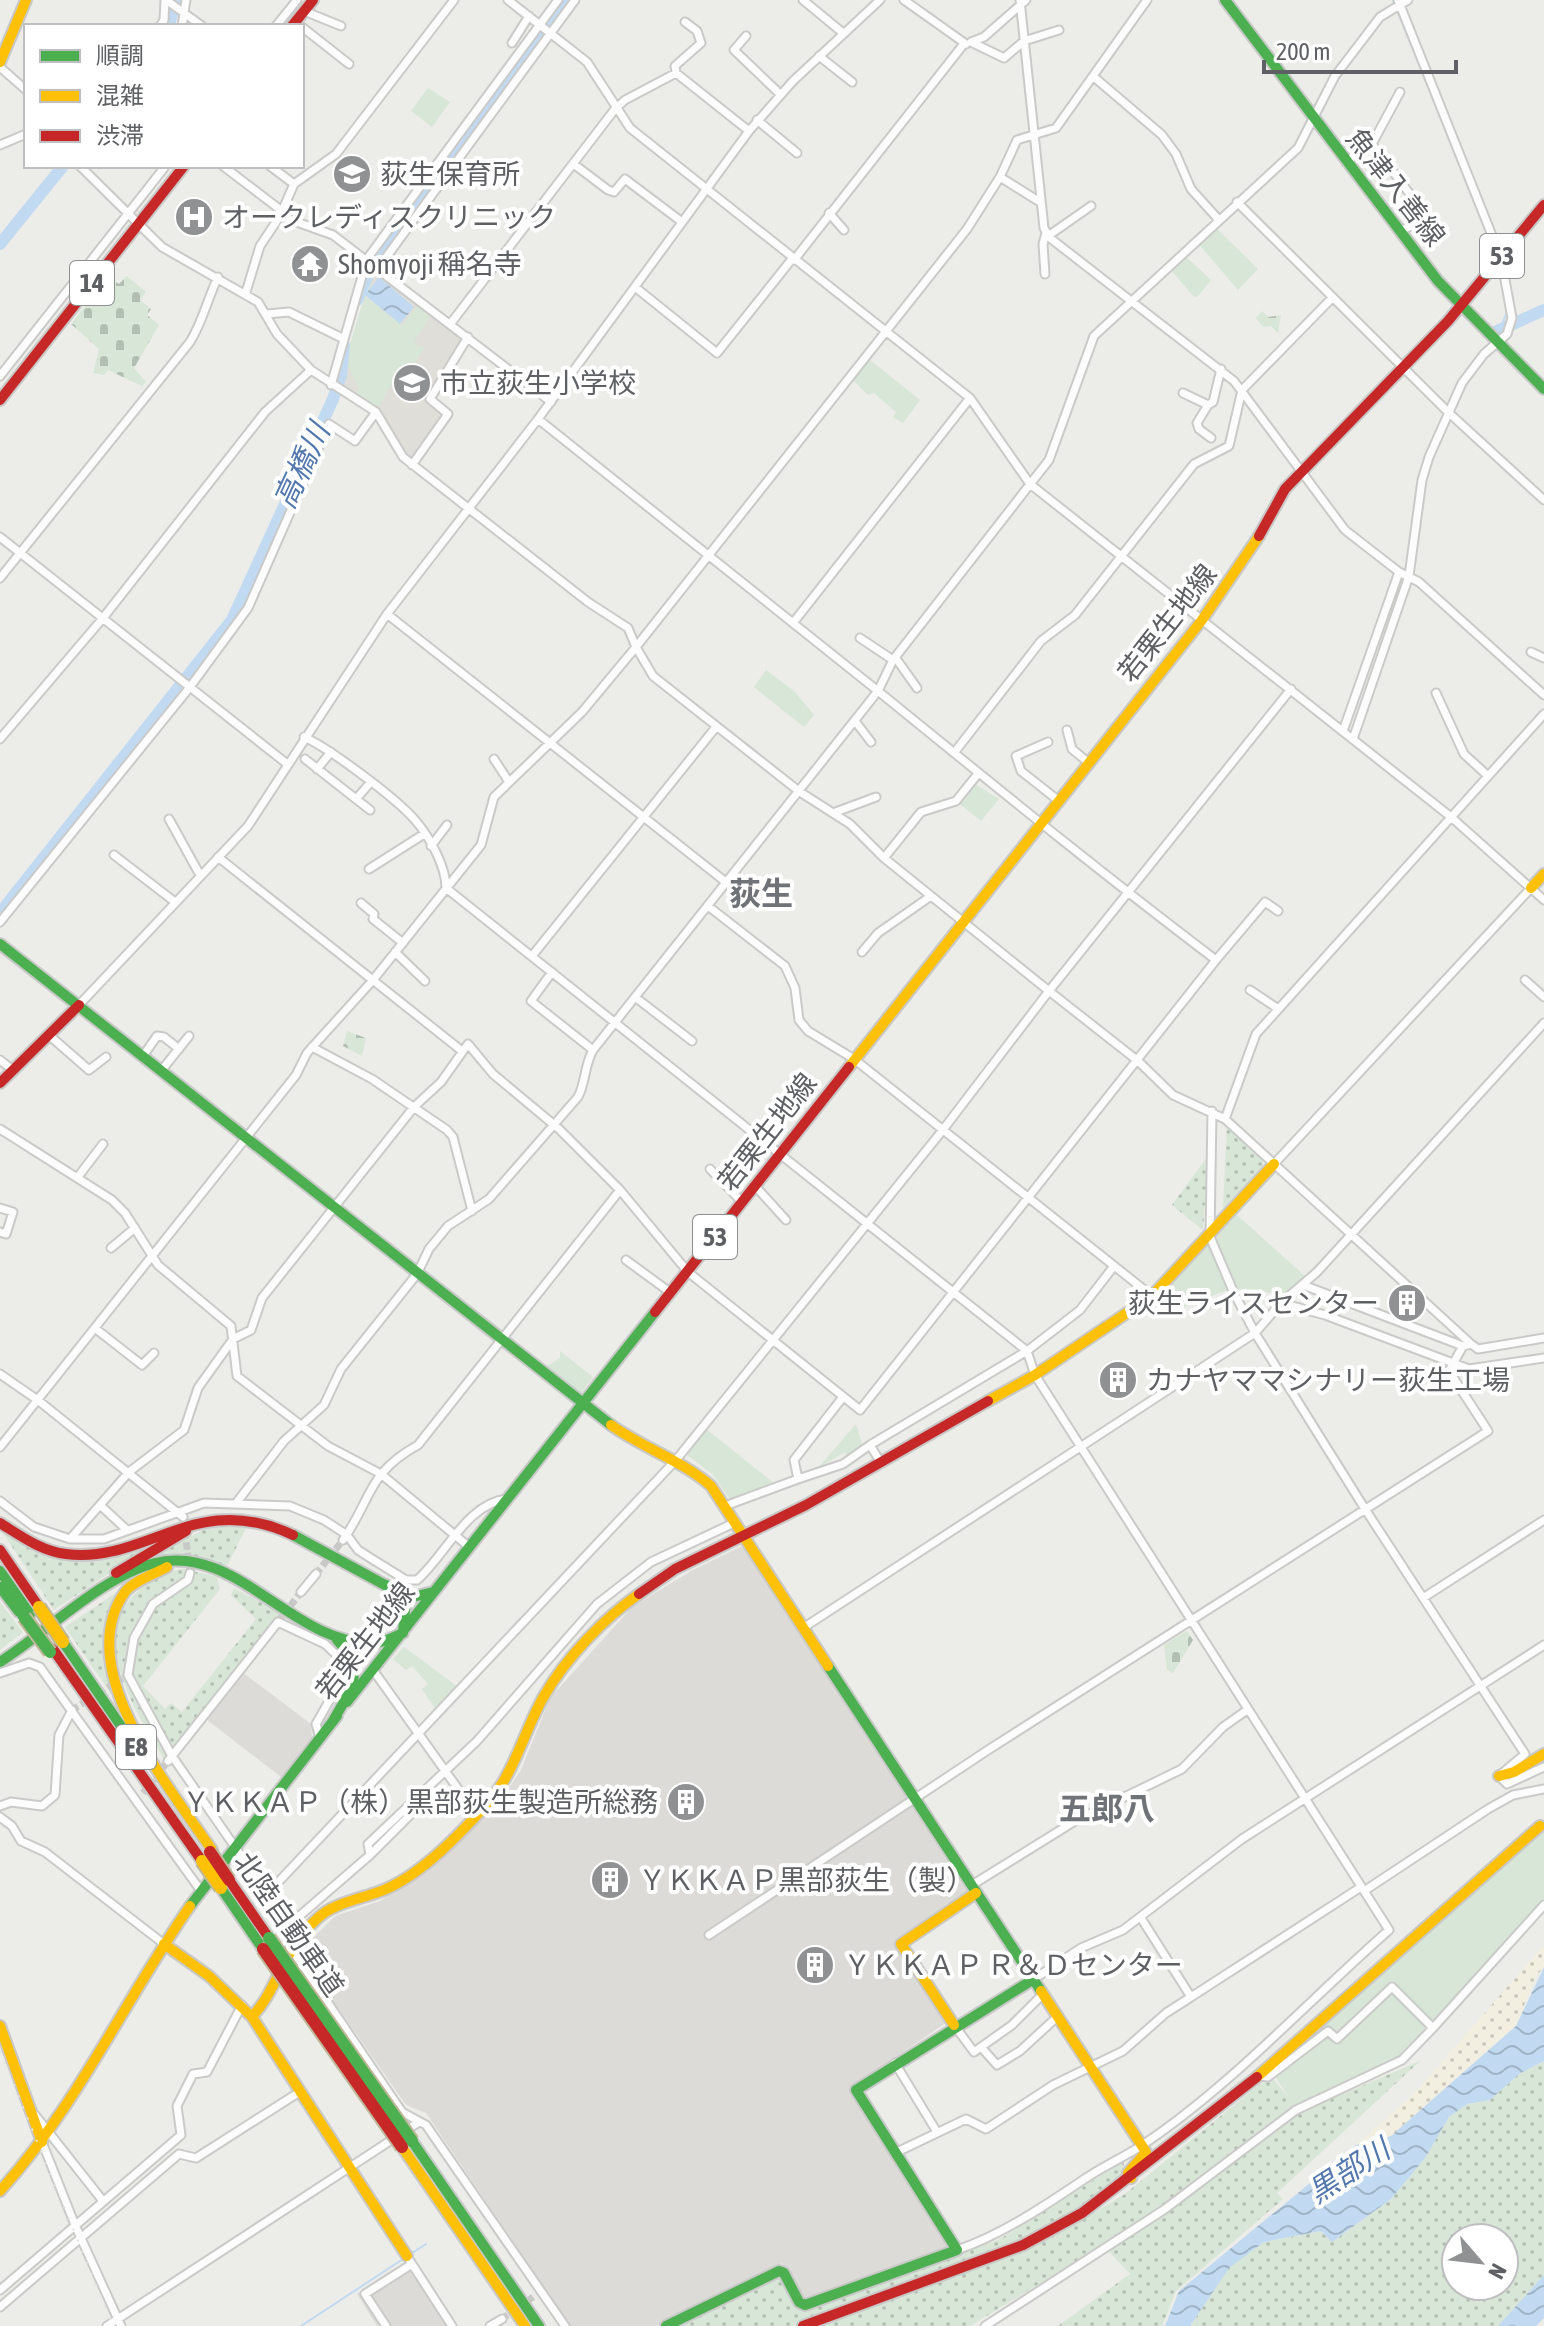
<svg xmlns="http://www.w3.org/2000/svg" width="1544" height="2326" font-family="'Asap Condensed','Noto Sans JP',sans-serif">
  <defs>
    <pattern id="grass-dots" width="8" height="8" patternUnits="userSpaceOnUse" patternTransform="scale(2)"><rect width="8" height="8" fill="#d7e6d6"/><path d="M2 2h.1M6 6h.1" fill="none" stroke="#b2beb1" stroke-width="1.8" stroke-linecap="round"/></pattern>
    <pattern id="sand-dots" width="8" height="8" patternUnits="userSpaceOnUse" patternTransform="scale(2)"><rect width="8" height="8" fill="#f2efe0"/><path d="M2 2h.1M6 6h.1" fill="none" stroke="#c7c5b9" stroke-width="1.8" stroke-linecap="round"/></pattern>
    <pattern id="cemetery-stones" width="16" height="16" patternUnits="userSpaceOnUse" patternTransform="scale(2)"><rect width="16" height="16" fill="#d7e6d6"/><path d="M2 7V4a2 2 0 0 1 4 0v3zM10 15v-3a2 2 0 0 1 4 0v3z" fill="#b2beb1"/></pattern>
    <pattern id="water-waves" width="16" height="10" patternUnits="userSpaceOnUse" patternTransform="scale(2)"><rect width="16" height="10" fill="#c1daf1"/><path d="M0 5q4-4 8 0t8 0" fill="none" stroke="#a0b4c7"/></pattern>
  </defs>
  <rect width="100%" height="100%" fill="#ecece8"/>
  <!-- industrial -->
  <path fill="#dcdbd8" d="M742,1546L968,1893L896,1943L947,2022L849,2089L949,2248L806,2300L800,2296L782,2263L656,2326H570L426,2113L406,2105L299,1952L335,1916L380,1901L417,1877L500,1801L521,1770L550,1698L632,1607L691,1571Z
    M242,1672L311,1724L312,1738L281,1777L206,1719Z
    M407,2262L449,2326H377L357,2294Z"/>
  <!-- education -->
  <path fill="#dfded8" d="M375,269L464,338L427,398L443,413L412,458L399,445L382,412L341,386L346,357Z"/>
  <!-- grass -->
  <path fill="url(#grass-dots)" fill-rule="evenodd" d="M1227,1125L1263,1159V1166L1223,1208Z
    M1208,1156L1203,1230L1172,1205Z
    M229,1526L246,1528L227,1566L165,1555L145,1561L203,1530Z
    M1,1530C56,1570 95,1563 156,1542L54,1610Z
    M184,1569L217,1577L220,1589L143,1686L165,1709L171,1703L182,1712L256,1619L231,1595L234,1588L281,1613L164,1759C136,1711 81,1630 145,1586C157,1577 169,1570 184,1569Z
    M141,1576L121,1595L104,1659L112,1695L65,1627Z
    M0,1602L23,1632L0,1650Z
    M1420,2061L1277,2193L1283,2199L1176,2291L1162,2326H1058L1130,2274L1103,2245L970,2326H677L780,2275L801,2311L976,2248L1000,2239L1124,2161L1123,2177L1075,2210L1081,2220L1125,2194L1260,2084L1273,2079L1301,2112Z
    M1544,2061V2275L1498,2326H1190L1229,2267L1264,2242L1321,2231L1332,2242L1391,2199L1425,2158L1449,2117L1467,2104L1490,2100L1519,2074ZM1456,2238H1504V2286H1456Z"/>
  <!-- sand -->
  <path fill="url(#sand-dots)" d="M1544,1945V1967L1536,1976L1516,2025L1390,2137L1356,2145L1414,2094Z"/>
  <!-- cemetery -->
  <path fill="url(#cemetery-stones)" d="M127,276L146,292L140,300L151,309L147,315L159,325L134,368L146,382L142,386L108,370L104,375L93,373L99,349L71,324L108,277L119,284Z
    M1262,311L1268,317L1281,315L1278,333L1271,326L1263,327L1256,318Z
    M347,1031L366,1038L362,1056L343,1046Z
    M1187,1631L1193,1640L1173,1673L1167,1670L1164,1645Z"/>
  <!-- green -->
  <path fill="#d7e6d6" d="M428,88L450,102L432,127L411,111Z
    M1216,228L1258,269L1238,290L1198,243Z
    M1184,255L1211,280L1198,296L1194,297L1171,270Z
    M365,295L402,326L419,303L432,314L414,342L424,348L404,382L395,377L379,407L357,393L359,388L348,366L347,355Z
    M870,360L920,400L903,423L893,417L896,412L874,393L868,395L853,380Z
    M766,670L794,691L814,715L804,727L754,687Z
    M975,784L999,799L981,821L960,804Z
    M1237,1215L1306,1277L1283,1297C1224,1277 1218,1299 1165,1313L1157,1299Z
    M560,1351L593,1377L578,1397L542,1369L560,1358Z
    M856,1424L863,1447L848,1459L845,1452L818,1468Z
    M706,1429L775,1484L731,1501L712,1474L687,1455Z
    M404,1647L458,1687L436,1710L422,1689L428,1684L412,1666L406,1670L393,1659Z
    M1544,1827V1899L1417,2045L1397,2062L1295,2107L1272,2072Z"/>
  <!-- water -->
  <path fill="url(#water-waves)" d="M379,277L414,307L400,324L365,295Z
    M1544,1967V2061L1519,2074L1490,2100L1467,2104L1449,2117L1425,2158L1391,2199L1332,2242L1321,2231L1264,2242L1229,2268L1190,2326H1165L1179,2291L1356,2145L1391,2136L1516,2026Z
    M1544,2275V2318L1536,2326H1498Z"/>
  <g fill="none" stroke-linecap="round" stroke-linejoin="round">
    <!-- stream -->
    <path stroke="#c1daf1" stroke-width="2" d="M1393,0L1471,192
      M1500,329L1507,312
      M412,2253L426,2244
      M301,2326L403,2259"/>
    <!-- river -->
    <path stroke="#c1daf1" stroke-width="12" d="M169,26L175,0
      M0,244L63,166
      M357,300L377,255L566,0
      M1495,332L1544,310
      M0,913L232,620L333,399L341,375L344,345"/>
    <!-- street-tunnel -->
    <path stroke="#c8c9c7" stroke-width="7" stroke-dasharray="7 3.5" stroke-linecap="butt" d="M185,1532L190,1573
      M316,1574L343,1540
      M278,1622L301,1592
      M72,1710L128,1675
      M143,1793L168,1761
      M502,2319L533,2297"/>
    <defs>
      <path id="street" d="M166,0L202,26
        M508,0L587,62L630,128L970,398L1030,484L1451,817L1544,900
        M803,0L843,33
        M904,0L966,44
        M1020,0L1044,228L1050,238L1234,381L1345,530L1399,572L1419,582L1544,695
        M1026,0L984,37L971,42L1004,58L1024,41L1059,30
        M304,11L341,26
        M160,26L164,20L165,0
        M182,26L186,0
        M276,26L297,0
        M302,27L349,64
        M746,36L734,50L780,94
        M512,43L529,16
        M819,56L852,82
        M0,67L26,90
        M676,73L675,66L701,43L697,31L685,22
        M1094,77L1162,135L1176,154L1191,189L1218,219
        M757,120L797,153
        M1372,144L1400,92
        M0,145L26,134
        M1346,162L1372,144L1428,218L1400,231
        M575,165L608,190L614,192L625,179L682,222
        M223,166L282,211
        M270,166L294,184
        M1000,177L1040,202
        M1237,202L1448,412L1544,500
        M829,213L844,230
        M280,216L333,235L551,402
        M1048,236L1091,206
        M794,260L963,45
        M379,267L575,0
        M1045,274L1043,244L1046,233
        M635,287L717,353L792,259
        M246,292L260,246L280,216L294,184L336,154L454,0
        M267,314L289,312L342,338
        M451,323L615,109L625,100L676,73L749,131
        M0,376L164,168
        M331,385L367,259L558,0
        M1183,393L1208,405L1213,402L1221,369
        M1208,405L1197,423L1199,429L1211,438
        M412,465L448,414L430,399L468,337
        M0,537L286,763
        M0,578L190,342C203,321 207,300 218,277
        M387,614L727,883
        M793,623L970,398
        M860,638L893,660
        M1531,652L1544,658
        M895,657L917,688
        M1291,689L1049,991L1138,1061L1173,1095L1225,1119L1471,1344
        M1436,693L1464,754L1488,776
        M855,721L871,742
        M1067,730L1072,749L1089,763
        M1343,731L1399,572
        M304,737C329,748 396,798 415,820C429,836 446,866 446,888L1027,1351L1035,1375L1389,1930C1308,2001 1230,2087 1141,2146C1122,2158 1102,2167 1083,2180C1043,2207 1001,2235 957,2250
        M0,739L103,618L265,412L311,370
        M1353,739L1409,576L1422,480L1429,457L1462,383L1484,354L1507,334L1512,318L1501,258L1398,0
        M1048,742L1016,756L1021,771L1059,801
        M954,753L1041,641L1075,615L1194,464L1229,446L1242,390L1332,298
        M305,759L356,799L370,783
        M494,759L509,782
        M317,769L331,752
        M356,799L370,810
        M833,813L876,797
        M169,819L200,875
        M431,846L447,825
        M114,855L175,902
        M218,857L462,1051
        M884,858L921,812L956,801L977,775
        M369,869L424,834
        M361,903L374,914L373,919L403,943
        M708,906L785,966L795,988L799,1020L808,1031L854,1059L1152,1296
        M0,922L190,687L248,608L329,424L355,441L376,412
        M395,952L425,981
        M862,952L878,933L931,896
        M532,956L716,727
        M1216,960C1101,873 990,782 878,691L893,660L1049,460L1094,336L1298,148L1335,76L1380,17L1408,0
        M552,972L531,1001L593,1050
        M1525,980L1544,997
        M1250,990L1277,1008
        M635,997L692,1041
        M79,1005L248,826L387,614L538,419L749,131L793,81L880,0
        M50,1036L89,1070L106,1057
        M312,1047L372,1079L447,1130L453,1137L472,1211
        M143,1056L157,1036L164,1037L179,1049
        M0,1060L14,1071
        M161,1071L189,1036
        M1212,1111L1210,1237L1234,1293L1255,1333L1365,1509L1525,1754L1499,1776L1507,1784L1544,1767
        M1225,1119L1256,1034L1544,714
        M0,1129L112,1200L125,1213L158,1265L231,1326L237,1376L328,1446L381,1474L468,1546
        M1274,1164L1531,888
        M710,1169L742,1202
        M77,1178L103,1144
        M755,1186L786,1220
        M0,1208L13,1212L6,1234L0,1232
        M111,1248L135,1228
        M626,1260L671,1293
        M1303,1285L1463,1346L1471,1344L1478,1349L1544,1338
        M1281,1303L1325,1315L1469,1369L1544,1358
        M96,1329L142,1365L154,1353
        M0,1374L39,1401L183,1517
        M843,1397L794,1460L798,1479L843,1464L870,1445
        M0,1447L296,1075L307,1053L373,980L481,845L494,797L582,712L636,647L628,628L588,602L403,457L376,412L311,370L277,334L258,302L162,247L80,166
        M881,1463L870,1445L1027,1351L1080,1310L1114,1266
        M0,1501L34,1527L70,1539L129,1472L184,1430L198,1388L233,1339L251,1330L262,1298L414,1107L441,1082L468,1044L493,1074L559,1129L620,1190L688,1272L860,1410L1216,960L1265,902L1278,911
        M237,1502L284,1441L324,1405L341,1369L417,1274L429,1249L448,1226L489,1199L578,1097C586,1082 584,1066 593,1050L878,691L538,419
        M100,1505L127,1530
        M725,1506L798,1479
        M70,1539H104L204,1503L290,1506L324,1520L347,1535L358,1550L372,1559L406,1580H417C445,1556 467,1503 507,1499
        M343,1540C372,1499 367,1473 418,1445L620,1190
        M190,1573L188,1580L153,1604L134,1638L128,1675L172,1756L289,1925
        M301,1592L316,1574
        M1423,1598L1544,1520
        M803,1628L1255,1333L1281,1303L1317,1272L1544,1023
        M373,1670L476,1814
        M0,1673L29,1663L40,1667L201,1891
        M168,1761L278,1622L325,1644L345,1663L344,1675L316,1724L320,1738
        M424,1801L370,1855L368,1844L477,1741L597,1604L651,1562L736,1522
        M0,1806L11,1802L42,1806L55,1795L59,1735L72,1710
        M0,1817L12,1826L21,1841L45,1852L164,1944
        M972,1885L1075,1821L1182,1769L1223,1727L1247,1710
        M1364,1891L1488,1809L1513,1795L1544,1789
        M268,1893L676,1460L942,1131L1049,991L884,858L850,824L800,792L653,676L636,647L967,229L1000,177L1017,140L1056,128L1147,0
        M1141,1918L1191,1997L1361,1887
        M302,1935L289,1925L370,1855
        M709,1935L988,1750L1488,1431L1449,1371L1463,1346
        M290,1947L402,2112L426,2125L565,2326
        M1034,1979L1081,1948L1123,1930L1242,1839L1544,1645
        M954,2025L974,2052L1012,2025L1044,1993
        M981,2047L997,2065L1020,2051L1058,2016
        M895,2063L937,2132
        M1258,2076L1268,2077L1328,2031L1337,2039L1392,1987L1433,2028L1544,1905
        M35,2115L103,2201
        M42,2142L75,2225L121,2326
        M895,2153L966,2119L986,2129L1053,2085L1123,2051L1166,2013L1191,1997
        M410,2261L452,2326
        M0,2290L181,2135L177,2106L193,2074L207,2072L242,2005
        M0,2307L179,2154L196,2158L301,2091
        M107,2326L419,2122
        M386,2326L365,2294L412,2264
        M490,2326L502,2319
        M985,2326L1165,2209L1296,2110L1402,2060L1433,2028"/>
      <path id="fast" d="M1225,0L1438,281L1544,389
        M0,944L611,1425
        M293,1535L409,1598L433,1592
        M0,1571L30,1614
        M0,1587L19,1612
        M63,1642L134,1745
        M0,1662C47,1632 101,1577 155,1563C237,1543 294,1646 374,1643C384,1643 394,1637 403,1633L405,1609L386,1585
        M828,1666L1041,1991
        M347,1702L655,1312
        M333,1721C351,1689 367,1671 337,1640
        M221,1888L263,1949
        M190,1906L337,1716
        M412,2141L539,2326
        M666,2326L779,2271L784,2273L799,2302L805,2305L957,2250L856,2090L1034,1979"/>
      <path id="slow" d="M0,62L26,0
        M1531,888L1544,874
        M849,1067L1202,620L1259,536
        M988,1401L1035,1375L1152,1296L1274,1164
        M611,1425C643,1448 681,1460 711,1486L828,1666
        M167,1567C155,1574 133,1581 125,1592C71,1668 169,1787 212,1850
        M1499,1776L1514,1772L1544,1754
        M164,1944L209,1976L252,2017L407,2256
        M1041,1991L1146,2152L1128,2173L1131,2178
        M252,2017C280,1986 282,1949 319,1917C335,1902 366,1898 386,1889C423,1873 461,1833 488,1803C515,1772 524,1731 544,1696C566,1658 604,1618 639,1594
        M954,2025L901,1944L976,1893
        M0,2026L42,2142
        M1257,2077L1540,1826
        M402,2147L525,2326
        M0,2191C77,2106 125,2000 190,1906"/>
      <path id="jam" d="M292,26L313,0
        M0,400L184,166
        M1259,536L1285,489L1448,321L1544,205
        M0,1083L79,1005
        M655,1312L849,1067
        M0,1523C21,1536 41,1551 66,1554C148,1564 195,1489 293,1535
        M0,1550L39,1607
        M116,1573L186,1531
        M639,1594L675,1569L806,1505L988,1401
        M53,1649L202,1861
        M229,1880L269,1938
        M803,2326L1023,2245L1082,2213L1257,2077"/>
    </defs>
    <!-- street casing -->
    <use href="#street" stroke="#cacac9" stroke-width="11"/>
    <!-- fast casing -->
    <use href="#fast" stroke="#c8c8c8" stroke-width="14"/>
    <!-- slow casing -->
    <use href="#slow" stroke="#c8c8c8" stroke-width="14"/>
    <!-- jam casing -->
    <use href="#jam" stroke="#c8c8c8" stroke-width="14"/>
    <!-- street -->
    <use href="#street" stroke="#fcfcfc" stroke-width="7"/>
    <!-- fast -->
    <use href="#fast" stroke="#4caf50" stroke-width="10"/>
    <!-- slow -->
    <use href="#slow" stroke="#ffc107" stroke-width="10"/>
    <!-- jam -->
    <use href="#jam" stroke="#c62828" stroke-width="10"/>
    <!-- rail -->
    <path stroke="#e3e4e3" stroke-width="2" stroke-dasharray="2 10" stroke-linecap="butt" d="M0,2051L113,2326"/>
    <defs>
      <path id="fast-bridge" d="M24,1617L50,1652
        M269,1938L412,2141"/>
      <path id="slow-bridge" d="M39,1607L63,1642
        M202,1861L221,1888"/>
      <path id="jam-bridge" d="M210,1852L229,1880
        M263,1949L402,2147"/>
    </defs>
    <!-- fast-bridge casing -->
    <use href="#fast-bridge" stroke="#bfb799" stroke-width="16" stroke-linecap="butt"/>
    <!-- slow-bridge casing -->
    <use href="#slow-bridge" stroke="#bfb799" stroke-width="16" stroke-linecap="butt"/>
    <!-- jam-bridge casing -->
    <use href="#jam-bridge" stroke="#bfb799" stroke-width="16" stroke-linecap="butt"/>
    <!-- fast-bridge -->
    <use href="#fast-bridge" stroke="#4caf50" stroke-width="12"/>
    <!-- slow-bridge -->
    <use href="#slow-bridge" stroke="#ffc107" stroke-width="12"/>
    <!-- jam-bridge -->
    <use href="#jam-bridge" stroke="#c62828" stroke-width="12"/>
  </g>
  <!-- icons -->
  <defs>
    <symbol id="school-disc" viewBox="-11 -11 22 22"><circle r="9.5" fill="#909192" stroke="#fff"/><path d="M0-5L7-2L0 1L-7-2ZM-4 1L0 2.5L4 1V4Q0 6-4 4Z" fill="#fff"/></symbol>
    <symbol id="hospital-disc" viewBox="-11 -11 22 22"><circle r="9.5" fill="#909192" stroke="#fff"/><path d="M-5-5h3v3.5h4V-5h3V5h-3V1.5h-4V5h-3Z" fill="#fff"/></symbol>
    <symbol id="temple-disc" viewBox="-11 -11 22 22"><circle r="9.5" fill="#909192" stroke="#fff"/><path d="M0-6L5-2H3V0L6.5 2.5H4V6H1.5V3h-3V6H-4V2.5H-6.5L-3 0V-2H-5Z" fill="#fff"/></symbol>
    <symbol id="building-disc" viewBox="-11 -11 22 22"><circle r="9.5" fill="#909192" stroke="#fff"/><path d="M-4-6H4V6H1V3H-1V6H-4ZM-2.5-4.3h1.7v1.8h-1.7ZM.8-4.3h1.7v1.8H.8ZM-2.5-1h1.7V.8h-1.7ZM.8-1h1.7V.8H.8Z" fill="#fff"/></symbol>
  </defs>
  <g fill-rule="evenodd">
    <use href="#school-disc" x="330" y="152" width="44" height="44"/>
    <use href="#hospital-disc" x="172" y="195" width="44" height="44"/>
    <use href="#temple-disc" x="288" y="242" width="44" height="44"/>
    <use href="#school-disc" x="390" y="361" width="44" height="44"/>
    <use href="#building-disc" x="1385" y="1281" width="44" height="44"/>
    <use href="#building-disc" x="1096" y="1358" width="44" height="44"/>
    <use href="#building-disc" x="664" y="1780" width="44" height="44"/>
    <use href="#building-disc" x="588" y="1858" width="44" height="44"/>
    <use href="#building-disc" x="793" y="1943" width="44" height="44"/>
  </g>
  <g text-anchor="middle" stroke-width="8" stroke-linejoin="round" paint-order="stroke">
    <!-- shield labels -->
    <g fill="#fff" stroke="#8e9092" stroke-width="2">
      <rect x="1480" y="234" width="44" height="44" rx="6"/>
      <rect x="70" y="261" width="44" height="44" rx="6"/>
      <rect x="693" y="1215" width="44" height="44" rx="6"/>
      <rect x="116" y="1725" width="40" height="44" rx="6"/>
    </g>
    <g font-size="26" font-weight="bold" fill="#5e6064">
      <text x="1502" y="265">53</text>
      <text x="92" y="292">14</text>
      <text x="715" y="1246">53</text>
      <text x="136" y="1756">E8</text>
    </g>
    <!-- poi labels -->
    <g font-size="28" fill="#5e6064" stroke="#fff" text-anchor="start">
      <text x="380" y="184">荻生保育所</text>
      <text x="222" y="227">オークレディスクリニック</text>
      <text x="338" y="274">Shomyoji 稱名寺</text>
      <text x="440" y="393">市立荻生小学校</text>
      <text x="1379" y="1313" text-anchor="end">荻生ライスセンター</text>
      <text x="1146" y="1390">カナヤママシナリー荻生工場</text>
      <text x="658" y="1812" text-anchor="end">ＹＫＫＡＰ（株）黒部荻生製造所総務</text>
      <text x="638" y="1890">ＹＫＫＡＰ黒部荻生（製）</text>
      <text x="843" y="1975">ＹＫＫＡＰ Ｒ＆Ｄセンター</text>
    </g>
    <!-- street labels -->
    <g font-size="28" fill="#5e6064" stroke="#fff">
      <text transform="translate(1396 187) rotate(52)" y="10">魚津入善線</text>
      <text transform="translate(1167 623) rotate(-52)" y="10">若栗生地線</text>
      <text transform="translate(767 1132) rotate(-52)" y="10">若栗生地線</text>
      <text transform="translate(365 1641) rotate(-52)" y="10">若栗生地線</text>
      <text transform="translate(289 1924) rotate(55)" y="10">北陸自動車道</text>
    </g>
    <!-- water labels -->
    <g font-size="30" font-style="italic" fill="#5278ad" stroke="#fff">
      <text transform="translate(302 466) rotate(-65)" y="10">高橋川</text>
      <text transform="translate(1349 2171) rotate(-33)" y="10">黒部川</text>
    </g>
    <!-- quarter labels -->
    <g font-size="32" font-weight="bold" fill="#6f7276" stroke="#fff">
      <text x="761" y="905">荻生</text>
      <text x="1107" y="1820">五郎八</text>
    </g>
  </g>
  <!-- legend -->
  <rect x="24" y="24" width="280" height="144" fill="#ffffff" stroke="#bfbfc1" stroke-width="2"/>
  <rect x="40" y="50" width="40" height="12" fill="#4caf50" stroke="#bfbfc1" stroke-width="2"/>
  <text x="96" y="64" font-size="24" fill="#5e6064">順調</text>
  <rect x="40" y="90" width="40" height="12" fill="#ffc107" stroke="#bfbfc1" stroke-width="2"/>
  <text x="96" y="104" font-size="24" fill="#5e6064">混雑</text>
  <rect x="40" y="130" width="40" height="12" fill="#c62828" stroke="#bfbfc1" stroke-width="2"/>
  <text x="96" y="144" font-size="24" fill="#5e6064">渋滞</text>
  <!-- north arrow -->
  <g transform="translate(1480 2262) rotate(118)"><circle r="38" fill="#ffffff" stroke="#bfbfc1" stroke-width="2"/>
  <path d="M0-6L14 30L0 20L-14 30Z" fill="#909192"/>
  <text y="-12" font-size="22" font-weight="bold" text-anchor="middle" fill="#5e6064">N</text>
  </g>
  <!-- scale -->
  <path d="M1264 60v12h192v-12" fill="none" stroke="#5e6064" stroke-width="4"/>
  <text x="1276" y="60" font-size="24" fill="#5e6064" stroke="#ffffff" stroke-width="6" paint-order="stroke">200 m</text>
</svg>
